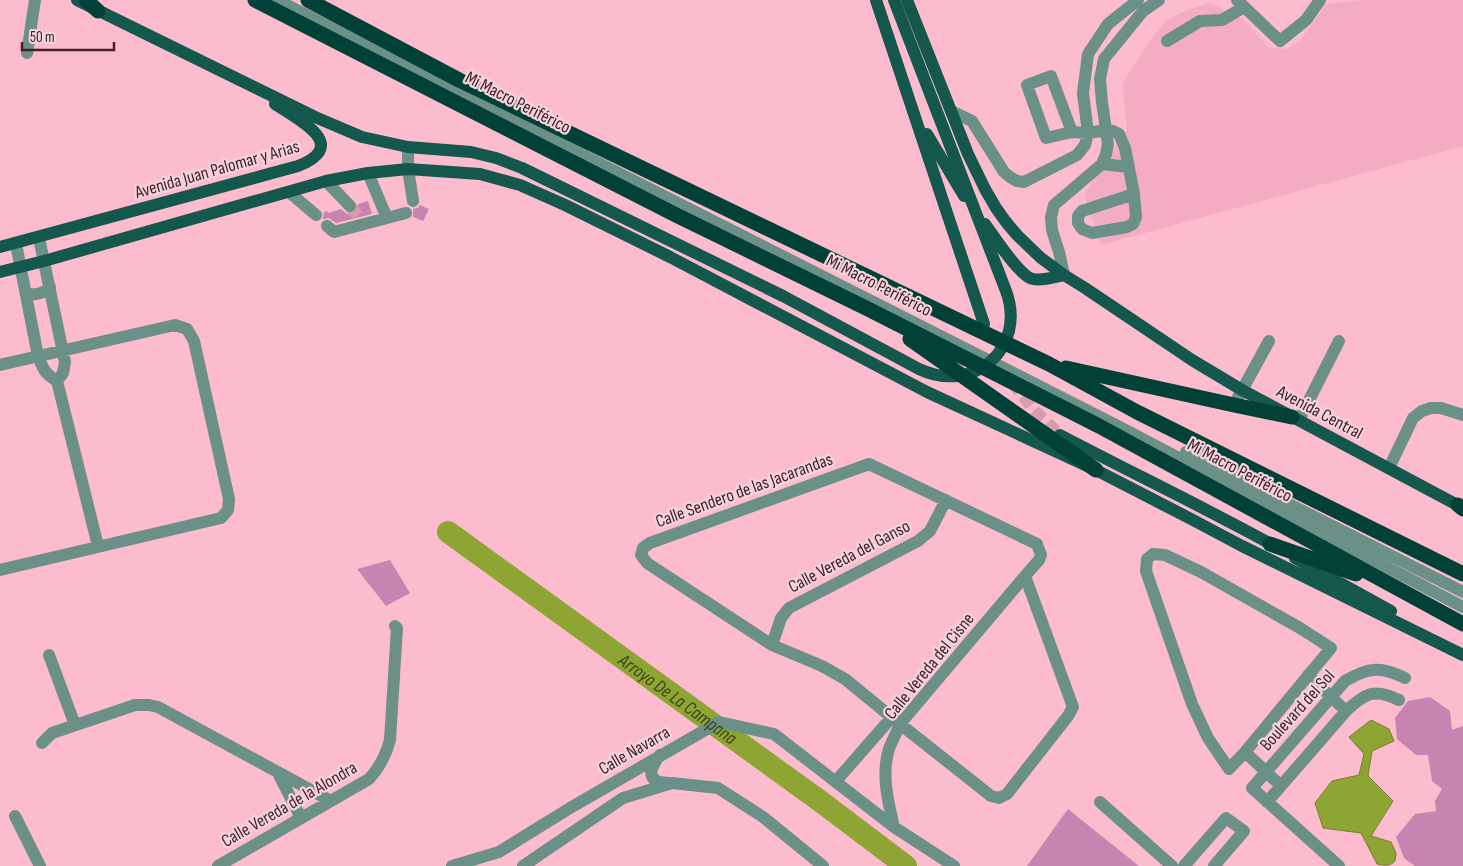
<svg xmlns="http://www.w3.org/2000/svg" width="1463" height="866" font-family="'Sofia Sans Condensed',sans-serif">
  <rect width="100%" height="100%" fill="#fdbbce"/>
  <!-- built -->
  <path fill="#f3acc1" d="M1364,0H1463V146L1101,245L1084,194L1127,129L1122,84L1151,39L1167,20L1187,10L1210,3L1243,19L1269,48L1285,49L1299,42L1326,4Z"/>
  <!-- water -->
  <path fill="#8ea433" stroke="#777d31" d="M1371,720L1389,729L1394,741L1372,751L1368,776L1393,801L1371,836L1391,842L1396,853L1395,861C1390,866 1385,866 1377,864L1361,833L1323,828L1315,803L1332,781L1359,775L1364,754L1349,737Z"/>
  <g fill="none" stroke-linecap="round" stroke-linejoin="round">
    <!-- river -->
    <path stroke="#8ea433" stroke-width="22" id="s1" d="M448,532L820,801L906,866"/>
  </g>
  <!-- building -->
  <path fill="#c784b1" d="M368,201L372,214L336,223L329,218L323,219L324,212L327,211L328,213L341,209L347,214H352L358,209V204Z
    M420,205L429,209L423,221L413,217V209L418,208Z
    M390,560L410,593L386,606L357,569Z
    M1430,697L1450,711L1452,730L1463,726V866H1415L1404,858L1396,837L1415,814L1436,811L1435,801L1442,789L1432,781L1428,755H1416L1397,739L1395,718L1408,701Z
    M1068,809L1139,866H1027Z"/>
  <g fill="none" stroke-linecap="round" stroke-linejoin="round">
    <!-- minor-tunnel -->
    <path stroke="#d79cae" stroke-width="12" stroke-dasharray="12 6" stroke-linecap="butt" d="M350,206L361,220"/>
    <!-- major-tunnel -->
    <path stroke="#d79cae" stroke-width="12" stroke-dasharray="12 6" stroke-linecap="butt" d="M1012,382L1034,410L1060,435"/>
    <!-- minor -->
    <path stroke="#6a9088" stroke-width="12" d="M277,0L1118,426L1463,607
      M1237,0L1280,41L1306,20L1320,0
      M1167,41L1200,21L1222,20L1244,7
      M27,53L35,0
      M951,111L972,121L1004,172L1010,177L1017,181L1024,182L1077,155L1085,145L1088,133L1083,93L1088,54L1108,24L1138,0
      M1072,132L1046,138L1027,85L1051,76L1072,132L1088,133L1106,130L1113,131L1119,134L1125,148L1134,194L1136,217L1133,224L1127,227L1092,233L1082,229L1078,223V216L1082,211L1134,194
      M408,147V169L413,201
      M1102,164L1129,167
      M368,173L387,218
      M326,181L350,206
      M289,192L316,215
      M327,226L334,232L406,213
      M39,238L65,362L63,373L57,381
      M16,244L38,356C43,369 45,374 57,381L98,546
      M1064,275L1059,252L1052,230L1051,217L1054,205L1102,164L1106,154L1108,144L1102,102L1100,79L1104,59L1143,11L1159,0
      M26,294C36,295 43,294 50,287
      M0,365L175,325L187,329L194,341L229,499L228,510L221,518L0,570
      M1234,405L1269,341
      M1299,420L1339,341
      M1186,452L1463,592
      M1389,468L1413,418L1422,411L1431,408H1441L1463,415
      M772,645L781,618L789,608L918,541L930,531L946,500
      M49,655L75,725
      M1308,675L1346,711
      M42,743L52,733L135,705H149L158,707L331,801
      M1245,752L1331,648L1300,628L1201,572L1165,555L1153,554L1147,559L1146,571L1192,704L1208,738L1229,769L1245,752L1281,786
      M660,755C649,770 645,782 669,783
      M278,773L301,818
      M836,781L892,717
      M1100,802L1172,866
      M1267,802L1346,711C1365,693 1374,688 1399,700
      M15,816L40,866
      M894,827C888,802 881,774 889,749C892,741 897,732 900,724L1025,576L1039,560L1041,555L1037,544L869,464L650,543L643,548L641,555L647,563L772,645L822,666L845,679L900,724L991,796L999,798L1007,794L1068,716L1073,707L1025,576
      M218,866L369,779C380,767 386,755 390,740L397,628L395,626
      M452,866L499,852L570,808L719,722L774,734L894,827L954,866
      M523,866L623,798L672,783L718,788L763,817L823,866
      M1184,866L1226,818L1244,831L1214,866
      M1339,866L1252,788L1345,681C1369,667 1381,666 1405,678"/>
    <!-- major -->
    <path stroke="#13574d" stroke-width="12" d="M77,0L315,117L362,137L408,147L471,152L496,158L522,168L783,296L919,369C974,395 1027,348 1006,291L894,0
      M876,0L984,324
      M907,0L968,154L985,189L996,208L1006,222L1017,235L1041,258L1064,275L1085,288L1192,360L1242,390L1463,508
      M927,134L964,196
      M985,224C994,236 1019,276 1033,279C1043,281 1054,277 1064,275
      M0,247L298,166C351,145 299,120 275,104
      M0,272L44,261L326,181L368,173L408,169L480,174L520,185L565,205L670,257L927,392L1096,470L1193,520L1242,546L1463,655
      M1060,435C1132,473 1206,508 1278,548
      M1295,558L1391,611"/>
    <!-- highway -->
    <path stroke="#024138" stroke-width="15" d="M86,0L98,11
      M255,0L676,215L866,308L1099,426L1463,624
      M308,0L459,80L1049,364L1137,412L1463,574
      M910,339L1096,470
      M1066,368L1234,405L1292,417
      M1458,505L1463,509
      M1270,544L1356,574"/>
  </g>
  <g text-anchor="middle" stroke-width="4.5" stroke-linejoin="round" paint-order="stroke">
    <!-- street labels -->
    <g font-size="18" fill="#41222c" stroke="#f5d3dc">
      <text transform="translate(518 102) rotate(27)" y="6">Mi Macro Periférico</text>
      <text transform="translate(217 169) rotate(-16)" y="6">Avenida Juan Palomar y Arias</text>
      <text transform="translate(879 285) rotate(27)" y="6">Mi Macro Periférico</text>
      <text transform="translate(1320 412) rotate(28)" y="6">Avenida Central</text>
      <text transform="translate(1240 470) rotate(28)" y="6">Mi Macro Periférico</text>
      <text transform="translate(744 490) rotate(-20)" y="6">Calle Sendero de las Jacarandas</text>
      <text transform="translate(849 556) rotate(-28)" y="6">Calle Vereda del Ganso</text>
      <text transform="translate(929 666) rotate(-51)" y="6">Calle Vereda del Cisne</text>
      <text transform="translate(1297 710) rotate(-48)" y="6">Boulevard del Sol</text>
      <text transform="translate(634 750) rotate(-30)" y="6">Calle Navarra</text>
      <text transform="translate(289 804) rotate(-30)" y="6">Calle Vereda de la Alondra</text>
    </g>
    <!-- water labels -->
    <g font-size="19" font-style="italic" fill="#3c4619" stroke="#f5d3dc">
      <text dy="7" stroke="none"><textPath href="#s1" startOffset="284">Arroyo De La Campana</textPath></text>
    </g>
  </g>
  <!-- scale -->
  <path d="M22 42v8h92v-8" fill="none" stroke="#41222c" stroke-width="2.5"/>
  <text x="30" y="42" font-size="15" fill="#41222c" stroke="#f5d3dc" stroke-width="4" paint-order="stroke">50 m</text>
</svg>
